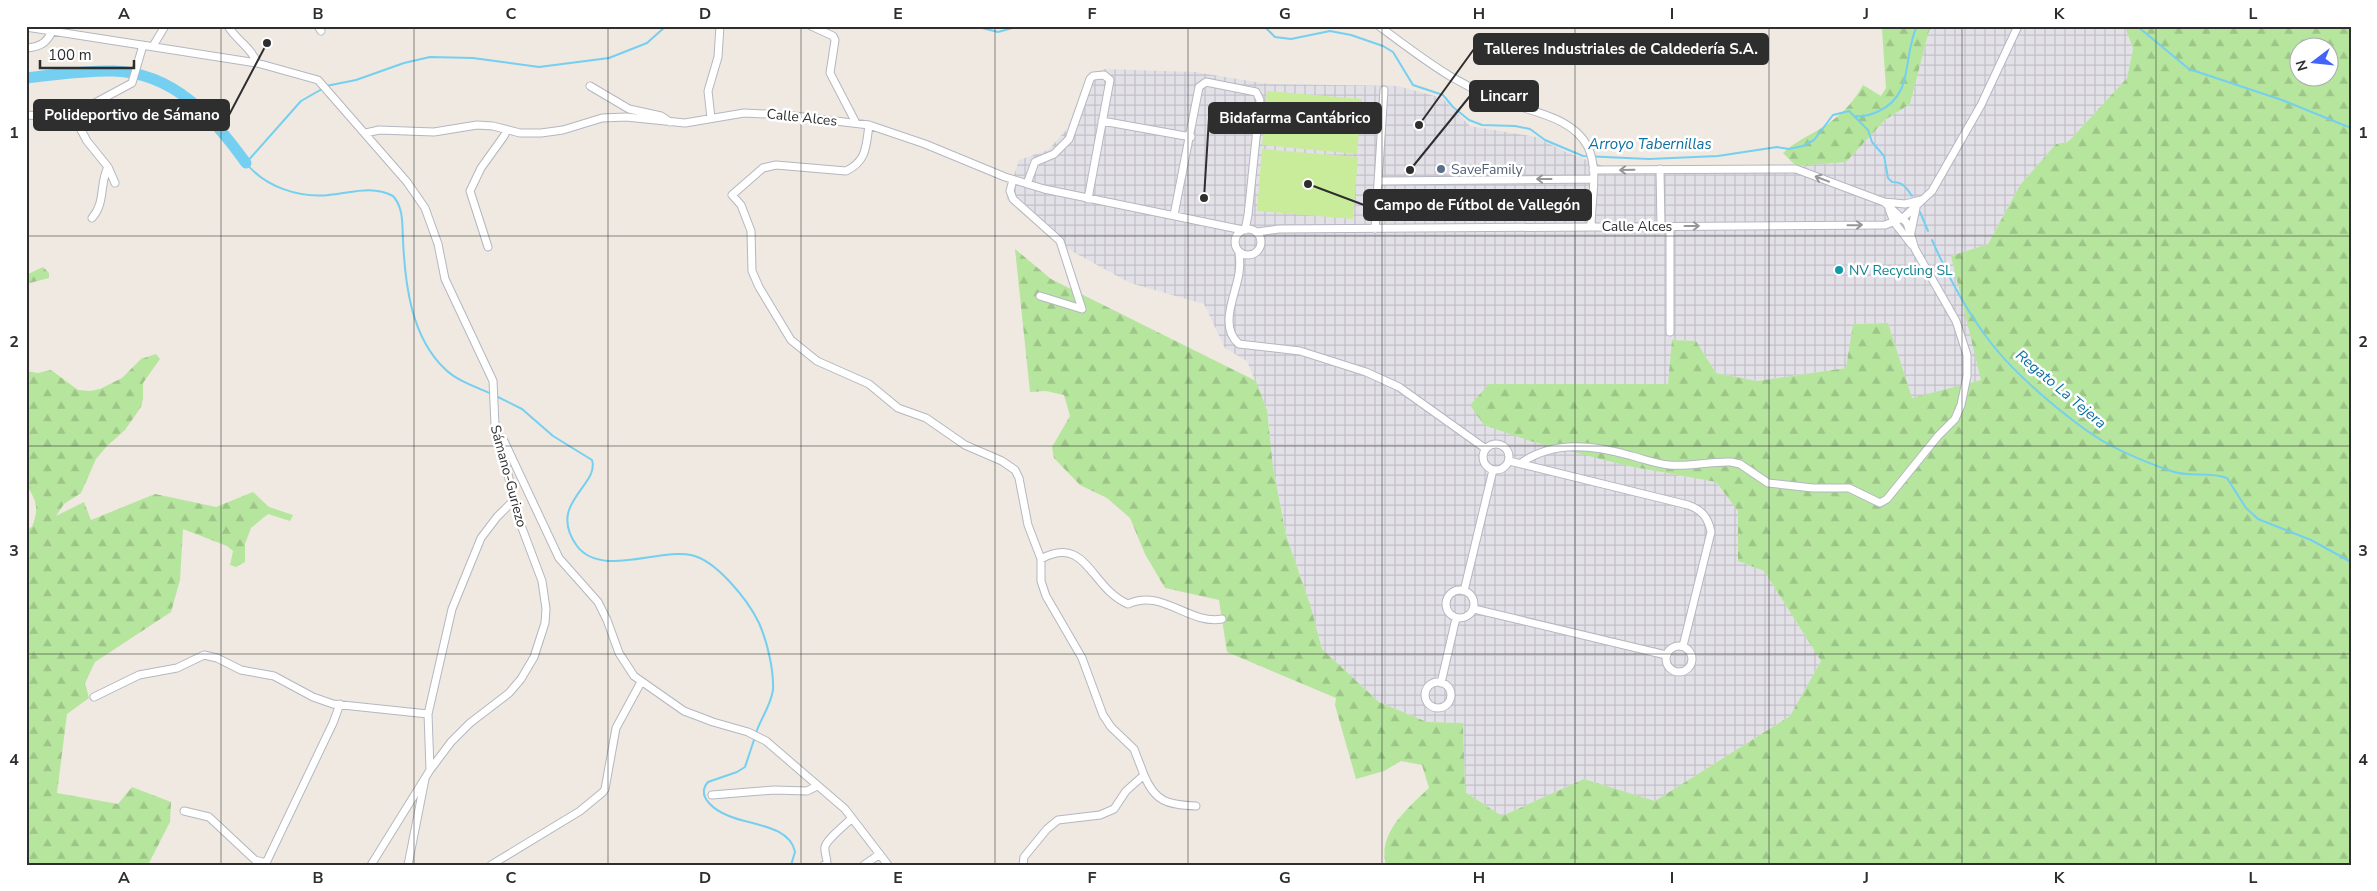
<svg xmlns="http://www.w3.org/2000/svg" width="2377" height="891" font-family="'Nunito Sans',sans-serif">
  <defs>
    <pattern id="industrial-grid" width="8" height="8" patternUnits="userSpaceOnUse" patternTransform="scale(1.25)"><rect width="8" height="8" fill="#e3e1e8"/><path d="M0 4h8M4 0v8" fill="none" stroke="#c3c1c7"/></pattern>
    <pattern id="forest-firs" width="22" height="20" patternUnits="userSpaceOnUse" patternTransform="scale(1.25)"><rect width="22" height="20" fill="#b6e59e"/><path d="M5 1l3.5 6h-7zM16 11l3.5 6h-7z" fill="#9dc588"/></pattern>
  </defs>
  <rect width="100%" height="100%" fill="#efe9e1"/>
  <!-- industrial -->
  <path fill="url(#industrial-grid)" d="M1933,26H2125L2133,49L2127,78L2068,142L2056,144L2020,185L1988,244L1951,256L1982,380L1912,399L1888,323L1853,324L1847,368L1757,381L1716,373L1696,341L1673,340L1669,384H1489L1628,466L1716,482L1738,511V561L1764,571L1821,661L1790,716L1655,801L1584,779L1502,816L1465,792L1463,723L1427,722L1379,702L1322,649L1310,604L1286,535L1273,467L1267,410L1247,361L1225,348L1204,304L1130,283L1057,243L1006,199L1019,160L1048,150L1067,129L1089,74L1105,69L1195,72L1268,84L1398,86L1442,98L1470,126L1536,137L1568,153L1603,166L1663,168L1796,166L1846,161L1885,120L1910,104L1929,31Z"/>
  <!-- forest -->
  <path fill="url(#forest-firs)" fill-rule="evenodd" d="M1885,26H1933L1929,31L1910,104L1885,120L1846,162L1796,166L1783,153C1796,140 1814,134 1829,123C1842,114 1856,99 1863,85L1881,96L1886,88L1882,30Z
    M2125,26H2351V865H1386C1377,833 1408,808 1429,788L1422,765L1401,761L1384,771L1356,779L1335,705L1336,698L1227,652L1219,600L1165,588L1145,554L1130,518L1107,498L1080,485L1054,458L1052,447L1070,416L1064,395L1046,391L1030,392L1015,249L1051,279L1256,381L1267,410L1273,467L1286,535L1310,604L1322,649L1379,702L1427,722L1463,723L1465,792L1502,816L1584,779L1655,801L1790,716L1821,661L1764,571L1738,561V511L1716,482L1628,466L1530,441L1484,425L1470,405L1489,384H1668L1672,340L1696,341L1716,373L1757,381L1846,368L1853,324L1888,323L1912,398L1981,380L1951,256L1988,244L2020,185L2056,144L2068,142L2127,78L2133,49ZM2300,48H2330V78H2300Z
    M43,267L49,273V278L26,284V275Z
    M156,354L160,359L143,383V399L141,407L125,430L107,446L96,459L81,493L64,504L56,516L84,502L91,520L155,494L216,507L253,492L269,507L293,515L290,521L268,514L251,528L245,544V562L236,567L230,565L233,551L227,546L183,529L180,580L171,612L95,662L85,683L89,698L67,714L57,793L118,804L132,787L171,802L170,822L148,865H26V529L32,527C38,511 38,504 29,489L26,491V371L38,373L51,370L78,390L90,391L100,389L122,378L141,359Z"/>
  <!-- pitch -->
  <path fill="#c9ec9a" d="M1267,91L1362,99L1357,154L1262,145Z
    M1262,149L1358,157L1353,219L1257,211Z"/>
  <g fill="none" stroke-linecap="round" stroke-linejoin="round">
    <!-- stream -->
    <path stroke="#75cff0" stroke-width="2" d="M974,26L998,32L1020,26
      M1264,26L1275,37L1291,39L1330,31L1351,35L1383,46L1393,52L1413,85L1443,95L1453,107L1469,120L1482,125L1515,126L1530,129L1545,140L1583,156L1649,159L1718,156L1777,147L1789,149L1803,146L1814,140L1833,115L1849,111L1868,130L1872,142L1884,156L1888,178L1892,182C1903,182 1906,187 1912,196
      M2137,26L2189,69L2282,100L2351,128
      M326,86L356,80L404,63L430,57L473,58L539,67L609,58L647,43L666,26
      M322,89L301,101L246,163C265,187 299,198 329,195C351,193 372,185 393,196C404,208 402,225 403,240C405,284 411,337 445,369C457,381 476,387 492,394
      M1856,116C1865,117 1871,115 1879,111C1915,94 1902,57 1917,26
      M1920,212L1928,231
      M1932,240C1947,274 1966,310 1988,339C2013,373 2066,418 2101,440C2123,453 2148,463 2171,471C2189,478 2209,471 2227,478L2246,508L2258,519L2311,540L2351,562
      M496,396L522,409L553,436L592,460C600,486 546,503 577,546C601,578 660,548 691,555C716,560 748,600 759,623C767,641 774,670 773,690C771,705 761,718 756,733
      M755,737L745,767L737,772L708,782C695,797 716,811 729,816C749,825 790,825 795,852L791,865"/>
    <!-- river -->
    <path stroke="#75cff0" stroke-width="11" d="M26,78C55,75 85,70 114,71C174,73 213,117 246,163"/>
    <defs>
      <path id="minor" d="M228,26C236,40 252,48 257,63
        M318,26L321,31
        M811,26L833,36L835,40L830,73L856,123
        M1379,26C1430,64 1462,90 1524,108C1547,115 1576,123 1588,147C1599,170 1591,202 1591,227
        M26,27L257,63L318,80L407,182L425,208L438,244L445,279L493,381L495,425L522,528L542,581L546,609L545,623L534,657L521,679L509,693L470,723L451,742L430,770L371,865
        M153,46L165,26
        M26,48C43,47 48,41 55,26
        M590,86L629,109L661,116L670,122
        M26,115L71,118L80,115L91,105L132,83L143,45
        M74,117L87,141L108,167L115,183
        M711,118L708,91L718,57L720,26
        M1102,121L1191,137
        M869,125C866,146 867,161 846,171L776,165L763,168L732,195L741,205L751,231L752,271L759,287L791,340L817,361L869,384L898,408L926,418L965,445L1002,461L1015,470L1019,478L1028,525L1041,559V581L1046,596L1082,658L1103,715L1111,727L1134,749L1144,775L1126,791L1114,809L1100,815L1058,820L1047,829L1024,857L1023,865
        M366,133L379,130L434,132L477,125L493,126L520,133H541L563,130L602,118L626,117L685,123L744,113L786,115L869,125L925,144L1005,177L1044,189L1243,230
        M1660,169L1661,226
        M1593,170L1796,169L1884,202L1905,204L1921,200
        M1013,180L1010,191L1013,199L1060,241L1082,309L1040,296
        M1379,181L1593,179
        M1027,184L1035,162L1054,154L1069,139L1090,79L1093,76L1104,75L1110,80L1088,199
        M1889,209L1894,222L1912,245
        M1174,215L1199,87L1206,82L1256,92L1260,100L1248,215L1245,230
        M92,218C106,202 99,184 108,167
        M1670,226V332
        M1235 242a13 13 0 1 1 26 0a13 13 0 1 1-26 0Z
        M1375,229L1384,90
        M1257,232L1279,229L1885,225L1903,218L1932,191L1981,105L2018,26
        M1911,232L1916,208
        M488,247L470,191L481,168L504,136L507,130
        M1239,253C1240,259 1240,266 1239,273C1236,295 1218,326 1239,344L1300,351L1366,372L1399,387L1486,449
        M497,434L504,441L559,558L598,602L607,620L619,653L634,676L684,711L713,722L748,732L766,741L845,809L888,865
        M1483 457a13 13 0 1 1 26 0a13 13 0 1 1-26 0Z
        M1509,461L1688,505C1702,510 1708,517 1711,532L1683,646
        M1521,463C1554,440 1594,445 1632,456C1644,459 1656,464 1669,465C1689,467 1710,461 1731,462L1740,464L1768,483L1813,488H1849L1880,503L1887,499L1938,436L1955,419L1961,405L1967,376V355L1956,321L1915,249L1907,223L1884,202
        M1041,559C1087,534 1090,588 1128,604C1163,588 1188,625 1222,619
        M1446 604a14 14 0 1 1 28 0a14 14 0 1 1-28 0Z
        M1464,591L1493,470
        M1474,609L1666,655
        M1666 659a13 13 0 1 1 26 0a13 13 0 1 1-26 0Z
        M1425 695a13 13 0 1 1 26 0a13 13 0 1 1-26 0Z
        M1441,683L1456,618
        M94,697L139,675L177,668L204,655L217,658L241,670L274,676L313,697L333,704L428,714
        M430,769L428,714L452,609L481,538L497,517L514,500
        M1144,775C1155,802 1168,805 1196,806
        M712,795L774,790L807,791L817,786
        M184,811L209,817L255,860L266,863L333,723L340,704
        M408,865L425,779
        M491,865L580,811L603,792L605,789L616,728L641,682
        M824,865L827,863C827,857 824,852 825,847C826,840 846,824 852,818
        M864,865L880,854"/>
    </defs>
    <!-- minor casing -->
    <use href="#minor" stroke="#b4b7c1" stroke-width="9"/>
    <!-- minor -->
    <use href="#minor" stroke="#fff" stroke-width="7"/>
  </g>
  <!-- one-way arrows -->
  <defs><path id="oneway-shaft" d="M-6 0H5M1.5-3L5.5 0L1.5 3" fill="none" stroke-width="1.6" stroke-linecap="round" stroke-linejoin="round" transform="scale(1.25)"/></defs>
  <g stroke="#969696">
    <use href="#oneway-shaft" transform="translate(1627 170) rotate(179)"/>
    <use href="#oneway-shaft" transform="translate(1544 179) rotate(180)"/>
    <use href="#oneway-shaft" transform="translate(1822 179) rotate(-159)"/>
    <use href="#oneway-shaft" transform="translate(1855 225) rotate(-1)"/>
    <use href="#oneway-shaft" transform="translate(1692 226)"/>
  </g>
  <!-- grid -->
  <path fill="none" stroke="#2e2e2e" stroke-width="1" stroke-opacity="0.55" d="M221,26V865M414,26V865M608,26V865M801,26V865M995,26V865M1188,26V865M1382,26V865M1575,26V865M1769,26V865M1962,26V865M2156,26V865M26,236H2351M26,446H2351M26,654H2351"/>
  <!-- markers -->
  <circle fill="#5c6f8a" stroke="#fff" stroke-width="2" cx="1441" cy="169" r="5"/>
  <circle fill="#0f9aa8" stroke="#fff" stroke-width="2" cx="1839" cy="270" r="5"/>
  <g text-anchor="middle" stroke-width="5" stroke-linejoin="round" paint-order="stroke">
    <!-- street labels -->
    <g font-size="14" fill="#2e2e2e" stroke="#fff">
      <text transform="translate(802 117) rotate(6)" y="5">Calle Alces</text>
      <text x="1637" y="231">Calle Alces</text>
      <text transform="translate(509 476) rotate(75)" y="5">Sámano-Guriezo</text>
    </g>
    <!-- service labels -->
    <g font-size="14" fill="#4e5e75" stroke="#fff" text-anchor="start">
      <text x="1451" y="174">SaveFamily</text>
    </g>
    <!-- culture labels -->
    <g font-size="14" fill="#0d838f" stroke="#fff" text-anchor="start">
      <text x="1849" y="275">NV Recycling SL</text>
    </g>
    <!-- water labels -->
    <g font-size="15" font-style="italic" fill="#0d6fa3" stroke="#fff">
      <text x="1650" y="149">Arroyo Tabernillas</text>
      <text transform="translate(2061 389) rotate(40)" y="5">Regato La Tejera</text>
    </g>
  </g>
  <!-- callouts -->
  <path fill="none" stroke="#2e2e2e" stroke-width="2" d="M1419 125L1474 49M1410 170L1470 96M267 43L229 115M1204 198L1209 118M1308 184L1364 205"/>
  <g fill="#2e2e2e" stroke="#fff" stroke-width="2">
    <circle cx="1419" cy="125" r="5"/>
    <circle cx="1410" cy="170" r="5"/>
    <circle cx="267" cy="43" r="5"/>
    <circle cx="1204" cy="198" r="5"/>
    <circle cx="1308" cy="184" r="5"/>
  </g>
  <g fill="#2e2e2e" stroke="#2e2e2e" stroke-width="2">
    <rect x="1474" y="34" width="294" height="30" rx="5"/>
    <rect x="1470" y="81" width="68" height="30" rx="5"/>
    <rect x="34" y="100" width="195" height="30" rx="5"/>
    <rect x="1209" y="103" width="172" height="30" rx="5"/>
    <rect x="1364" y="190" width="227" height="30" rx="5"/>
  </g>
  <g font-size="15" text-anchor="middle" font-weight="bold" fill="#fff">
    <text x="1621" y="54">Talleres Industriales de Caldedería S.A.</text>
    <text x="1504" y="101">Lincarr</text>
    <text x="132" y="120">Polideportivo de Sámano</text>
    <text x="1295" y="123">Bidafarma Cantábrico</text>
    <text x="1477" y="210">Campo de Fútbol de Vallegón</text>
  </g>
  <!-- border -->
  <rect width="2377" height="891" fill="none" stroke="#ffffff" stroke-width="55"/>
  <!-- north arrow -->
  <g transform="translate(2314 62) rotate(254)"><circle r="24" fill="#ffffff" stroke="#ababab"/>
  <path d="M0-4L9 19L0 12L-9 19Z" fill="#4264fb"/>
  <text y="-8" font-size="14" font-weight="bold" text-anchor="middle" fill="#2e2e2e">N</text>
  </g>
  <!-- scale -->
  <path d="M40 60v8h94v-8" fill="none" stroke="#2e2e2e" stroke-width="2.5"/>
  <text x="48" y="60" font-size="15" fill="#2e2e2e" stroke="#ffffff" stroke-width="4" paint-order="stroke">100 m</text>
  <rect x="28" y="28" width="2322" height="836" fill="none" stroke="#2e2e2e" stroke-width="2"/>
  <g font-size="16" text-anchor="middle" font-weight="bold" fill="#2e2e2e">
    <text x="124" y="19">A</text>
    <text x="318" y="19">B</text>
    <text x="511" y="19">C</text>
    <text x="705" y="19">D</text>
    <text x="898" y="19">E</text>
    <text x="1092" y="19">F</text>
    <text x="1285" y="19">G</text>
    <text x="1479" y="19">H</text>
    <text x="1672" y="19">I</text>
    <text x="1866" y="19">J</text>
    <text x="2059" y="19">K</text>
    <text x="2253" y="19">L</text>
    <text x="14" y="138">1</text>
    <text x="2363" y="138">1</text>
    <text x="14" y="347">2</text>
    <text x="2363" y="347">2</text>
    <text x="14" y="556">3</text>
    <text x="2363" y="556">3</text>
    <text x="14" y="765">4</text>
    <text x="2363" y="765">4</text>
    <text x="124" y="883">A</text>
    <text x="318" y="883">B</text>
    <text x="511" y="883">C</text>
    <text x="705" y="883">D</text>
    <text x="898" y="883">E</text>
    <text x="1092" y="883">F</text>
    <text x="1285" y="883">G</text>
    <text x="1479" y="883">H</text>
    <text x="1672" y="883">I</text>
    <text x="1866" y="883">J</text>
    <text x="2059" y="883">K</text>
    <text x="2253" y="883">L</text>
  </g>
</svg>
